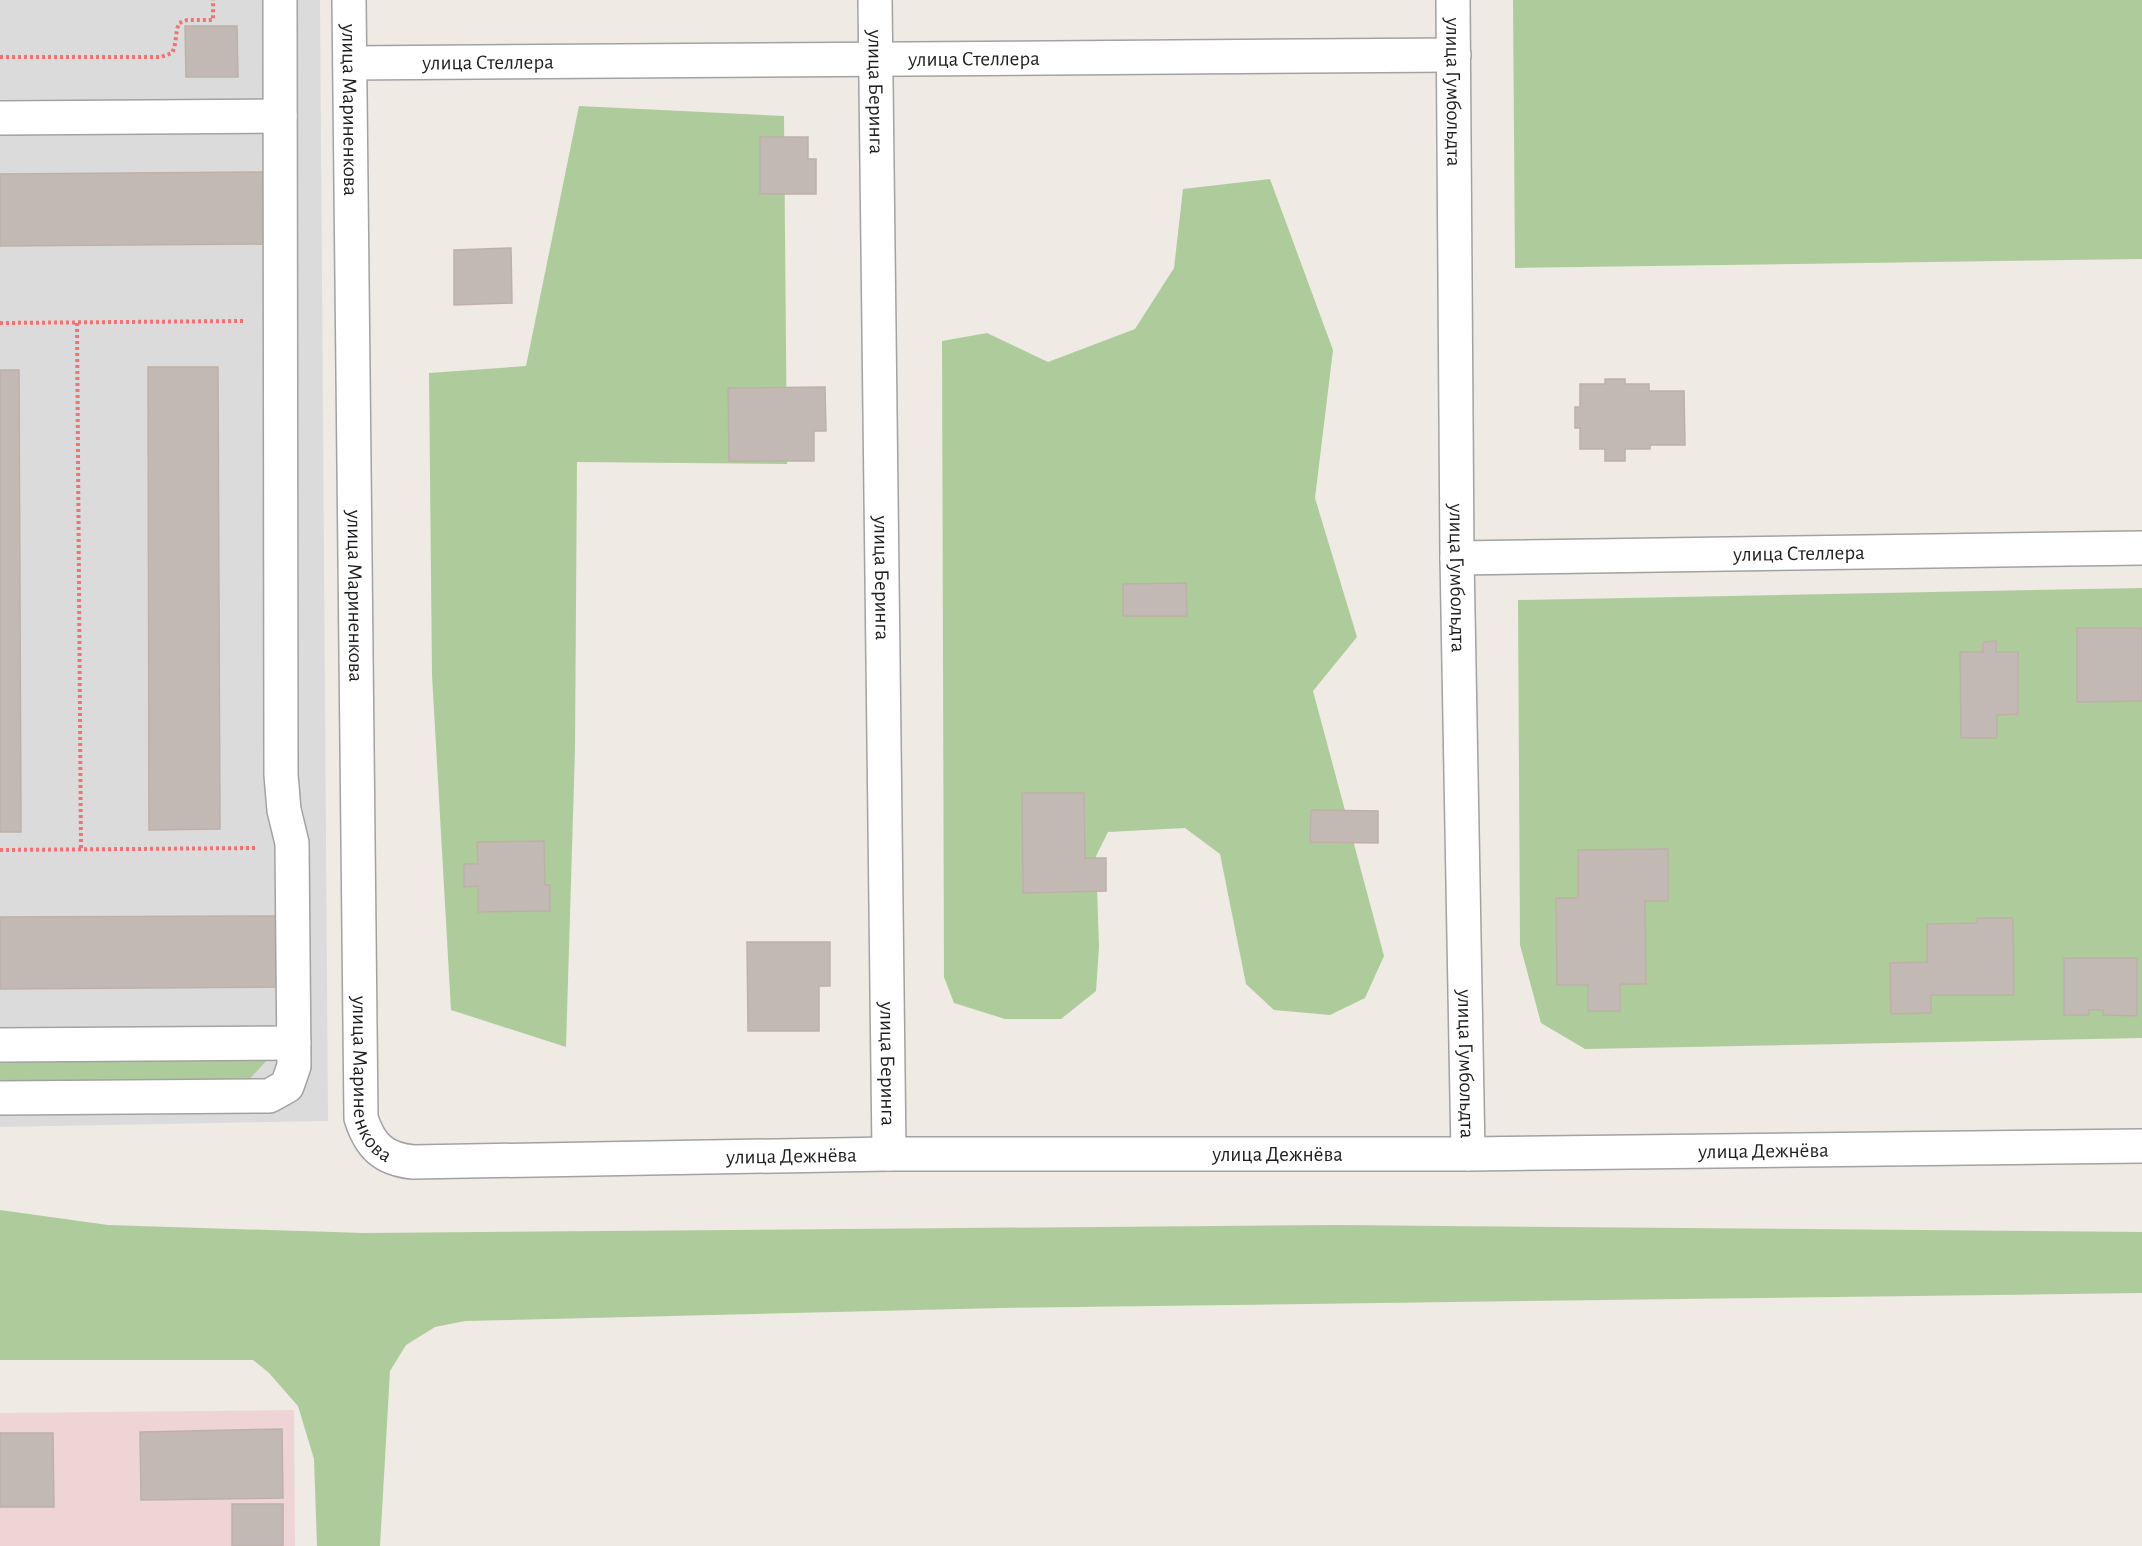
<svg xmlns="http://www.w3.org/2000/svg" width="2142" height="1546" font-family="'Alegreya Sans',sans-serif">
  <rect width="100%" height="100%" fill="#efeae4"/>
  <!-- residential -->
  <path fill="#dcdbdb" d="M0,0H320L328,1121L0,1127Z"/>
  <!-- commercial -->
  <path fill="#efd4d6" d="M294,1410L295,1546H0V1413Z"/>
  <!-- forest -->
  <path fill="#aecc9b" d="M1513,0H2142V259L1515,268Z
    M579,106L784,116L787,464L577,462L575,750L566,1047L451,1010L432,675L429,373L526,366Z
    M1270,179L1333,350L1315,498L1357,637L1313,691L1384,956L1365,998L1330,1015L1274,1010L1246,984L1220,854L1185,828L1108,832L1096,856L1099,947L1096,991L1061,1019H1005L954,1003L944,977L942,341L987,333L1048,362L1135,329L1174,268L1183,189Z
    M2142,588V1038L1585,1049L1541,1023L1520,945L1518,600Z
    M269,1058L245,1084L0,1086V1061Z
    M0,1210L108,1225L364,1233L1337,1225L2142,1232V1293L1000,1308L465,1321L435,1327L406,1345L390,1371L380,1546H317L314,1459L298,1406L269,1373L253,1360H0Z"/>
  <!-- building -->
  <path fill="#c3b9b4" stroke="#bfb0a7" stroke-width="1.5" d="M185,26H237L238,77H186Z
    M760,137H808V159H816V194H760Z
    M270,172L271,244L0,246V174Z
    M511,248L512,303L454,305V250Z
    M148,367H218L220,829L149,830Z
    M0,370H19L21,832H0Z
    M1605,379H1625V384H1649V391H1684L1685,445H1650V449H1625V461H1605V449H1580V428H1575V407H1580V384H1605Z
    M825,387L826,431H814V461H729L728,388Z
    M1186,583L1187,616H1123V584Z
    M2077,628H2142V701L2077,702Z
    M1996,641V652H2018V714L1997,715V738H1961L1960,652H1983V642Z
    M1022,793H1084L1085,858H1106V891L1023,893Z
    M1311,810L1378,811V843L1310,842Z
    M544,841L545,885H550V911L478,912V886L464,887V864H478L477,842Z
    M1668,849V901H1645L1646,984H1620V1011H1588V985H1557L1556,898H1578V850Z
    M277,916V987L0,989V917Z
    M1977,918H2013L2014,995H1931V1013L1891,1014L1890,963L1927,962V924L1977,923Z
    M747,942H830V986H819V1031H748Z
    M2064,958H2137V1016L2103,1015V1010H2089V1015H2064Z
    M282,1429L283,1498L141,1500L140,1432Z
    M0,1433H53L54,1507H0Z
    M232,1504H283V1546H232Z"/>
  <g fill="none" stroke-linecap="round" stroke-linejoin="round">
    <defs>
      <g id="minor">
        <path id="s1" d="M349,0L361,1118C370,1146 383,1159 413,1162L889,1154H1468L2142,1146"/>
        <path id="s2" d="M875,0L889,1154"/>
        <path id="s3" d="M1453,0L1457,558L1468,1154"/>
        <path id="s4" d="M350,63L1454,55"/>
        <path d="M0,118L280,116"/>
        <path id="s5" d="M1457,558L2142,548"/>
        <path d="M0,1045L294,1043"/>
        <path d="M0,1098L269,1096L287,1086L294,1066L292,843L284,810L281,775L280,0"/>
      </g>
    </defs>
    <!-- minor casing -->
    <use href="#minor" stroke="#a2a2a2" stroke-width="36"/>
    <!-- path -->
    <path stroke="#f37171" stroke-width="4" stroke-dasharray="3 3" stroke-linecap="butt" d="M0,57H161L172,53C177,43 175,33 179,23L187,20H213V0
      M0,323L245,321
      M77,323L81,849
      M0,850L257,848"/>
    <!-- minor -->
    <use href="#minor" stroke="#fff" stroke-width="33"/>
  </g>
  <g text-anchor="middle" stroke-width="4.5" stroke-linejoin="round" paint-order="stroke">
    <!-- street labels -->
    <g font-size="21" fill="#1e1e1e" stroke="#fff">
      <text dy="7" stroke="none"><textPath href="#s4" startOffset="624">улица Стеллера</textPath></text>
      <text dy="7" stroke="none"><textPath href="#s4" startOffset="138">улица Стеллера</textPath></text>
      <text dy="7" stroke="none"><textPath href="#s2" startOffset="92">улица Беринга</textPath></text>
      <text dy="7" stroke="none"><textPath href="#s3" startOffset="92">улица Гумбольдта</textPath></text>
      <text dy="7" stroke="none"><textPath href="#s1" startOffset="110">улица Мариненкова</textPath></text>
      <text dy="7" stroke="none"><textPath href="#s5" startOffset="342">улица Стеллера</textPath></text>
      <text dy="7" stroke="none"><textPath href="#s2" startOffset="578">улица Беринга</textPath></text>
      <text dy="7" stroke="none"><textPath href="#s3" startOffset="578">улица Гумбольдта</textPath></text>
      <text dy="7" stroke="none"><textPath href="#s1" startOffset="596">улица Мариненкова</textPath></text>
      <text dy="7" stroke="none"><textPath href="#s2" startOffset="1064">улица Беринга</textPath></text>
      <text dy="7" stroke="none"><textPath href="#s3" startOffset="1064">улица Гумбольдта</textPath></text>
      <text dy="7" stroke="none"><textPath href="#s1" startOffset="1082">улица Мариненкова</textPath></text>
      <text dy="7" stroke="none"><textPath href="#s1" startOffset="2542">улица Дежнёва</textPath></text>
      <text dy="7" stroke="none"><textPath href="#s1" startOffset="2056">улица Дежнёва</textPath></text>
      <text dy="7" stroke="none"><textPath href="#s1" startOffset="1570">улица Дежнёва</textPath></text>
    </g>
  </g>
</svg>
